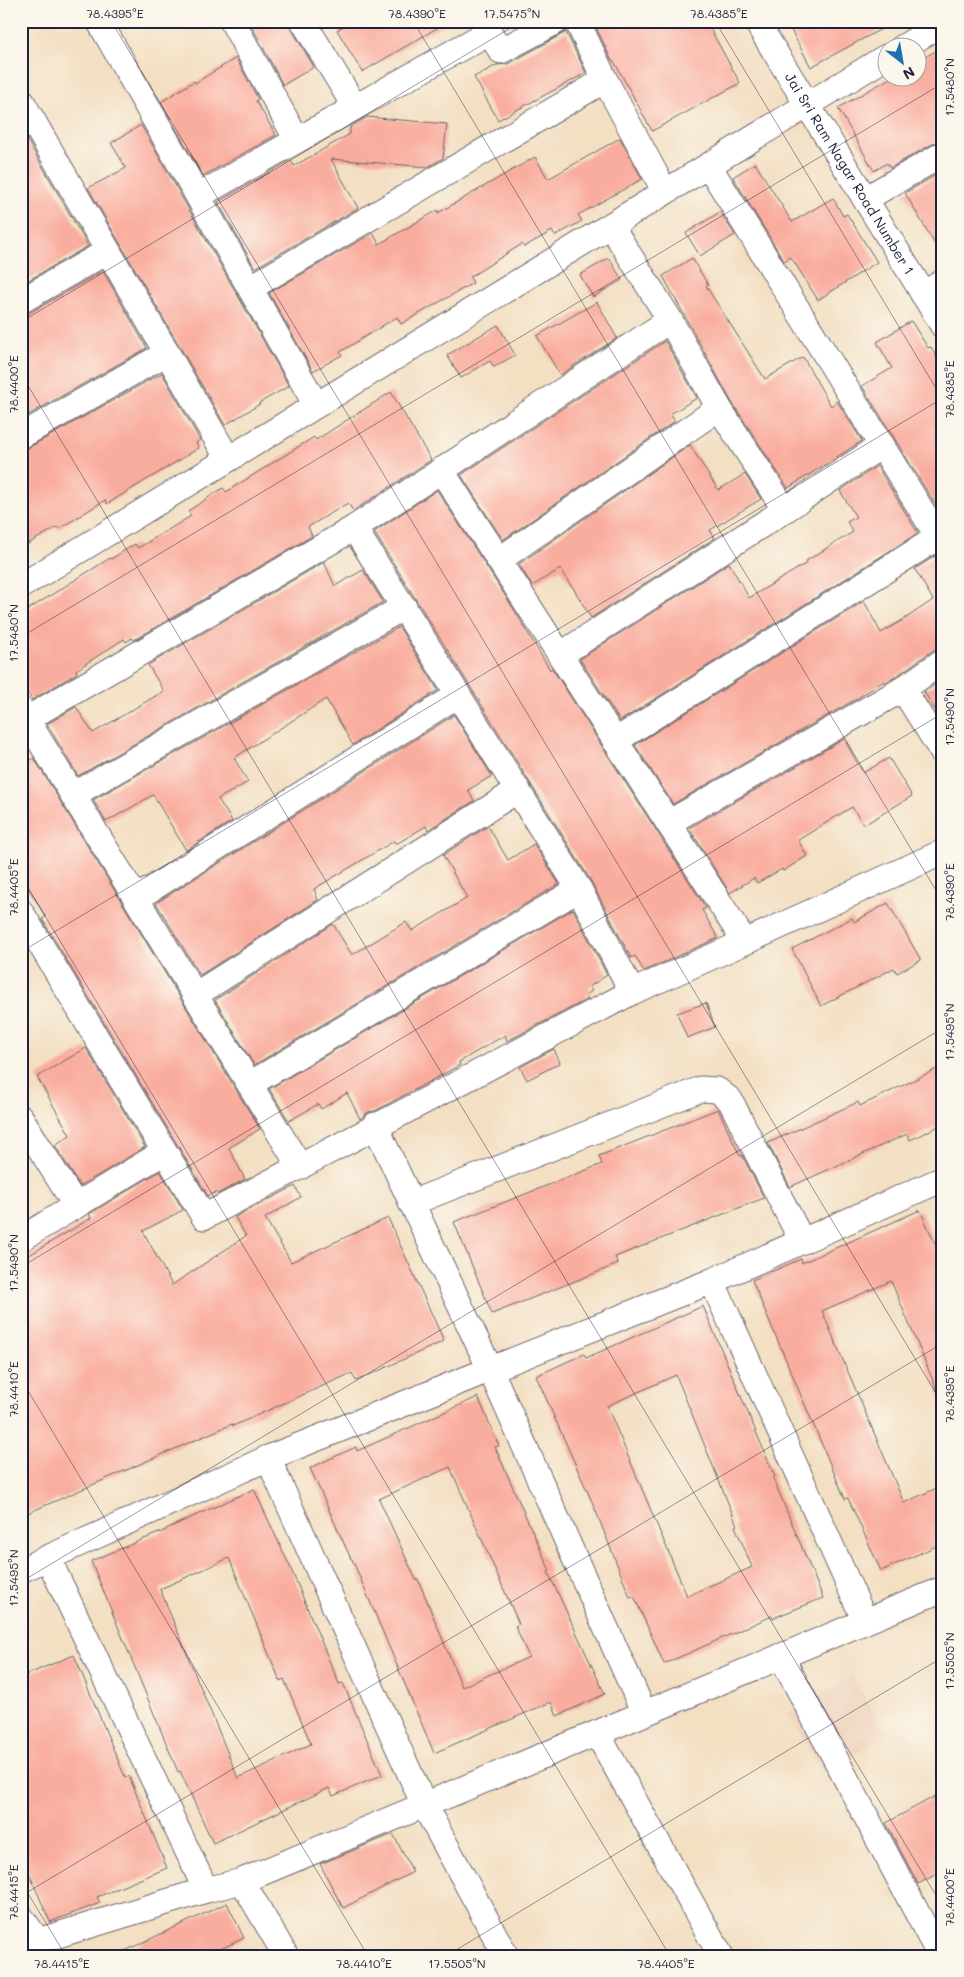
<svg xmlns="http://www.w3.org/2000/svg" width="964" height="1977" font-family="Mali,sans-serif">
  <rect width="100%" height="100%" fill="#fbf7ec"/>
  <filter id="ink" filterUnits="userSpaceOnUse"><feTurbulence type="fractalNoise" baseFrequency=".02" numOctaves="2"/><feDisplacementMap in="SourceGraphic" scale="10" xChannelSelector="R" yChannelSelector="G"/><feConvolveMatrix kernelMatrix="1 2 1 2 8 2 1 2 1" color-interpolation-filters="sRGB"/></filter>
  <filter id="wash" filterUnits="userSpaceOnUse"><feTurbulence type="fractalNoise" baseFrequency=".0096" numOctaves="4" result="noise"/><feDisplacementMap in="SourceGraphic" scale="20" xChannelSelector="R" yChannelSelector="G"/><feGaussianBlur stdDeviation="1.12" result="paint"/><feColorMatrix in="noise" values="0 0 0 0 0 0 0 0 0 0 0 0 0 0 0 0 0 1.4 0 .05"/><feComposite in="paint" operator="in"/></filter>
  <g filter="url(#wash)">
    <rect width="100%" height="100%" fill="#f3dfc2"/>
    <!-- built -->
    <path fill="#edd1ba" d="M852,1676L887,1735L823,1772L788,1714Z"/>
    <g id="blocks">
      <!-- building -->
      <path fill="#f9ad9f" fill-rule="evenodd" d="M249,21H289L291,28L314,67L283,85Z
        M352,21H449L362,72L337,30Z
        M593,21H706L740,83L652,131L615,63L611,59Z
        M786,21H896L811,67Z
        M566,32L586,73L498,120L474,77L497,65L508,64Z
        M943,47V140L936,142L890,168L887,163L874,171L838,108L890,78H916V62Z
        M236,58L258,99L256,101L276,135L203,176L161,102L194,81L195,83Z
        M367,117L447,124L443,158L428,167L331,159L358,208L255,268L218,202L291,160L294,166L350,134V127Z
        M141,125L289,386L259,403L260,404L225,425L88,188L126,168L111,143Z
        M21,129L88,246L27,281L21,271Z
        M620,138L642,179L578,215L582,221L555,236L552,231L524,247L522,244L470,277L473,283L401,324L397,317L340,352L342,355L313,371L269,293L373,233L379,244L438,210V213L535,157L548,179Z
        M755,163L792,222L833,198L843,216L847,214L877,262L818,300L791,257L784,261L733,177Z
        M943,171V258L905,193Z
        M720,212L735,235L700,256L686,233Z
        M609,258L622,280L593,297L580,275Z
        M692,258L708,285L706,286L765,379L803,357L831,406L837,401L862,441L788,488L731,401L663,276Z
        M103,271L147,348L21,419V318Z
        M597,302L617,338L560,375L537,336Z
        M911,321L928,348L931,347L943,368V517L862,386L892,368L877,342Z
        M498,325L515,355L494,367L490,361L461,378L447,355Z
        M665,341L697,398L670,414L675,421L503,540L461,475Z
        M162,373L200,440L196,443L199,448L107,504L105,500L59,529L57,527L21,548V450L28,448Z
        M391,392L431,460L353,511L348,503L308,527L312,536L134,640L132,638L126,642L124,639L76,670L77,673L32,700L21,682V614L110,558L111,559L135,544L138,548L191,516L188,511L223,488L226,492L314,437L316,440Z
        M690,445L718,490L745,474L761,499L710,530L715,538L591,618L572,586H571L560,569L532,586L519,564Z
        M877,466L918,533L620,721L580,659L729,563L749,598L807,563L806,561L853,532L847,522L856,517L840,491Z
        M437,490L515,611L550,670L552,668L706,908L702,910L718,938L644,971L635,956L631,958L591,881L374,532Z
        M935,556L943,559V647L935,649L895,677L885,683L884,681L856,699L673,804L635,745L864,601L881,633L906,618L933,600L915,569Z
        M324,562L335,586L363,570L383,602L78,776L47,724L76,707L93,733L164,691L148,665Z
        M399,627L438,690L353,745L326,699L234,758L248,782L218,799L232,821L186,850L153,795L106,822L93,800Z
        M943,679V722L924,692Z
        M454,715L492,776L468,790L474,801L428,830L426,826L396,844L394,841L314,889L318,900L200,975L156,903Z
        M844,739L863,773L889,758L912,796L864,825L852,807L798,840L807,856L783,871L782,869L757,883L754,878L730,893L689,828Z
        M34,758L260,1129L229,1148L245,1179L218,1194L216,1192L208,1196L42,919L46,917L21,876V765Z
        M488,826L508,860L534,844L559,884L254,1065L215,1000L333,924L352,955L406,922L412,931L467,898L443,855Z
        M888,903L921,960L897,973L894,968L821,1006L792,949L852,918L854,922Z
        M573,909L607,975L589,987L592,991L586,995L588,999L507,1041L505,1035L459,1062L460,1065L375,1111L368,1112L360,1119L347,1093L321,1109L318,1104L289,1121L269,1089Z
        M706,1003L715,1027L687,1038L677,1013Z
        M86,1048L145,1147L80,1186L55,1145L70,1135L37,1077Z
        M554,1049L560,1063L527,1080L520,1067Z
        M943,1066V1124L910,1140L907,1134L790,1187L768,1143L858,1102L860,1106Z
        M718,1109L740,1156L742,1155L764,1198L615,1257L618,1264L492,1314L454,1222L602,1164L599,1156Z
        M160,1171L183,1210L143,1231L172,1285L246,1236L235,1217L295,1186L301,1197L265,1218L291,1262L388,1218L444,1341L356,1381L352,1373L233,1426L232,1424L21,1516V1260L91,1218L89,1214Z
        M920,1210L943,1261V1404L891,1281L822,1311L904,1503L943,1485V1543L881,1571L848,1498L845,1499L752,1280L801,1259L802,1263Z
        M703,1306L775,1477L773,1478L823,1598L773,1618L772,1616L664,1664L634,1596L630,1597L593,1504L536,1376L584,1354L586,1358ZM676,1375L737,1525L735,1526L752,1567L687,1596L607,1406Z
        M478,1397L499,1446L495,1447L550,1571L548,1572L605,1694L557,1716L551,1702L434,1753L352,1559H351L310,1468L356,1447L357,1451ZM450,1467L519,1624L515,1626L529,1657L462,1687L418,1579L416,1580L379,1499Z
        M254,1489L291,1569L339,1684L343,1683L382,1775L333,1796L329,1788L213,1843L180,1771L178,1772L91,1561L166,1530V1529ZM229,1558L280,1681L284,1679L311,1744L238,1778L160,1589Z
        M74,1655L125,1777L129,1776L167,1868L97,1897L100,1903L50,1922L21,1854V1677Z
        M943,1792V1871L918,1884L886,1823Z
        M393,1834L413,1872L343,1908L320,1864Z
        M227,1903L244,1938L206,1956H114Z"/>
    </g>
  </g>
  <g filter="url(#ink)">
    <use href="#blocks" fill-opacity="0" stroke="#6b646a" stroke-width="1"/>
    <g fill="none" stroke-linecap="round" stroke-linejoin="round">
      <defs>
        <g id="minor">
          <path d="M99,21L316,405"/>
          <path d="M232,21L297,140"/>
          <path d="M303,21L355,107"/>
          <path d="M482,21L501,51L557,21"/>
          <path d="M577,21L605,80L665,192"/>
          <path id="s1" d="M756,21L943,326"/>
          <path d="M902,48L943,23"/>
          <path d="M21,100L228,459"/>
          <path d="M709,166L943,545"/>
          <path d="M198,196L489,32"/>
          <path d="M865,199L943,154"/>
          <path d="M611,226L670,320L719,408L785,510"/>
          <path d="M250,288L605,80"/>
          <path d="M923,294L943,282"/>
          <path d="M21,301L108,251"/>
          <path d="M21,436L167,353"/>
          <path d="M441,470L745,942"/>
          <path d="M354,528L579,889L632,992"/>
          <path d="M499,560L719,408"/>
          <path d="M21,586L886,57"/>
          <path d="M560,655L785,510L882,445"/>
          <path d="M903,689L943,753"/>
          <path d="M21,710L300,1167"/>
          <path d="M27,719L354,528L670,320"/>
          <path d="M615,741L943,534"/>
          <path d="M73,795L404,607"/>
          <path d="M668,823L903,689L943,661"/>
          <path d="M137,898L458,695"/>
          <path d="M21,912L204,1217L632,992L745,942L943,852"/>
          <path d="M195,995L518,790"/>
          <path d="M250,1084L579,889"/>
          <path d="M21,1118L76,1206"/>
          <path d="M375,1125L490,1369L644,1713"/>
          <path d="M411,1203L701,1089L717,1090L730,1100L802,1241"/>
          <path d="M21,1239L164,1152"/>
          <path d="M712,1281L865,1621"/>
          <path d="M268,1458L424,1805L506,1956"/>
          <path d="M48,1558L206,1890"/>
          <path d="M21,1570L268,1458L712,1281L943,1179"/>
          <path d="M781,1656L940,1956"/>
          <path d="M597,1733L721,1956"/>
          <path d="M242,1881L286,1956"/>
          <path d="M21,1917L38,1941L206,1890L242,1881L943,1589"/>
        </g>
      </defs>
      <!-- minor casing -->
      <use href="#minor" stroke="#6b646a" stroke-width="27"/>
      <!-- minor -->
      <use href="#minor" stroke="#fff" stroke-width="25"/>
    </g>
  </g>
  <!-- ticks -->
  <path fill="none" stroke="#22223b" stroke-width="1" stroke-opacity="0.45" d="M111,21L943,1405M413,21L943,902M715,21L943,400M21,322L522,21M21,374L943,1907M21,637L943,83M21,876L670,1956M21,952L943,398M21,1267L943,713M21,1379L368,1956M21,1582L943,1028M21,1882L66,1956M21,1896L943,1343M446,1956L943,1657"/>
  <g text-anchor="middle" stroke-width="4.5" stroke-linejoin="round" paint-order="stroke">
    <!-- street labels -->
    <g font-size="14" fill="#22223b" stroke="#fbf7ec">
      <text dy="5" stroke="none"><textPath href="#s1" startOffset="179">Jai Sri Ram Nagar Road Number 1</textPath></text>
    </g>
  </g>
  <!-- margin -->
  <rect width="964" height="1977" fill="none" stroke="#fbf7ec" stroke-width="55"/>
  <!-- north arrow -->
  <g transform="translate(902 62) rotate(149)"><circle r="24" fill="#fbf7ec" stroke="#a4a2a5"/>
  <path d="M0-4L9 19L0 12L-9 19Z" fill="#1f6fb2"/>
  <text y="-8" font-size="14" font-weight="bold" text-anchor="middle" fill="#22223b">N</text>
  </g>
  <rect x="28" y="28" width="908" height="1922" fill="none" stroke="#22223b" stroke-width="2"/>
  <g font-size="12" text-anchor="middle" fill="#22223b">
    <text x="115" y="18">78.4395°E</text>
    <text x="417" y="18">78.4390°E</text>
    <text x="512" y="18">17.5475°N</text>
    <text x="719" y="18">78.4385°E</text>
    <text transform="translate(950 87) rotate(-90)" y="4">17.5480°N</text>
    <text transform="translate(14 384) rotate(-90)" y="4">78.4400°E</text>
    <text transform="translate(950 389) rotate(-90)" y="4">78.4385°E</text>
    <text transform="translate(14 633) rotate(-90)" y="4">17.5480°N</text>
    <text transform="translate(950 717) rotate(-90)" y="4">17.5490°N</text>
    <text transform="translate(14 887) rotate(-90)" y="4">78.4405°E</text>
    <text transform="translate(950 892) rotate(-90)" y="4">78.4390°E</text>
    <text transform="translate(950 1032) rotate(-90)" y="4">17.5495°N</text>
    <text transform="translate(14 1263) rotate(-90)" y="4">17.5490°N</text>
    <text transform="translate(14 1389) rotate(-90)" y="4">78.4410°E</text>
    <text transform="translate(950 1394) rotate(-90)" y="4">78.4395°E</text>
    <text transform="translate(14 1578) rotate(-90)" y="4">17.5495°N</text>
    <text transform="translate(950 1661) rotate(-90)" y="4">17.5505°N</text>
    <text transform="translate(14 1892) rotate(-90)" y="4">78.4415°E</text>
    <text transform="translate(950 1897) rotate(-90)" y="4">78.4400°E</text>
    <text x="62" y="1968">78.4415°E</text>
    <text x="364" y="1968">78.4410°E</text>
    <text x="457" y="1968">17.5505°N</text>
    <text x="666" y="1968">78.4405°E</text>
  </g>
</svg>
